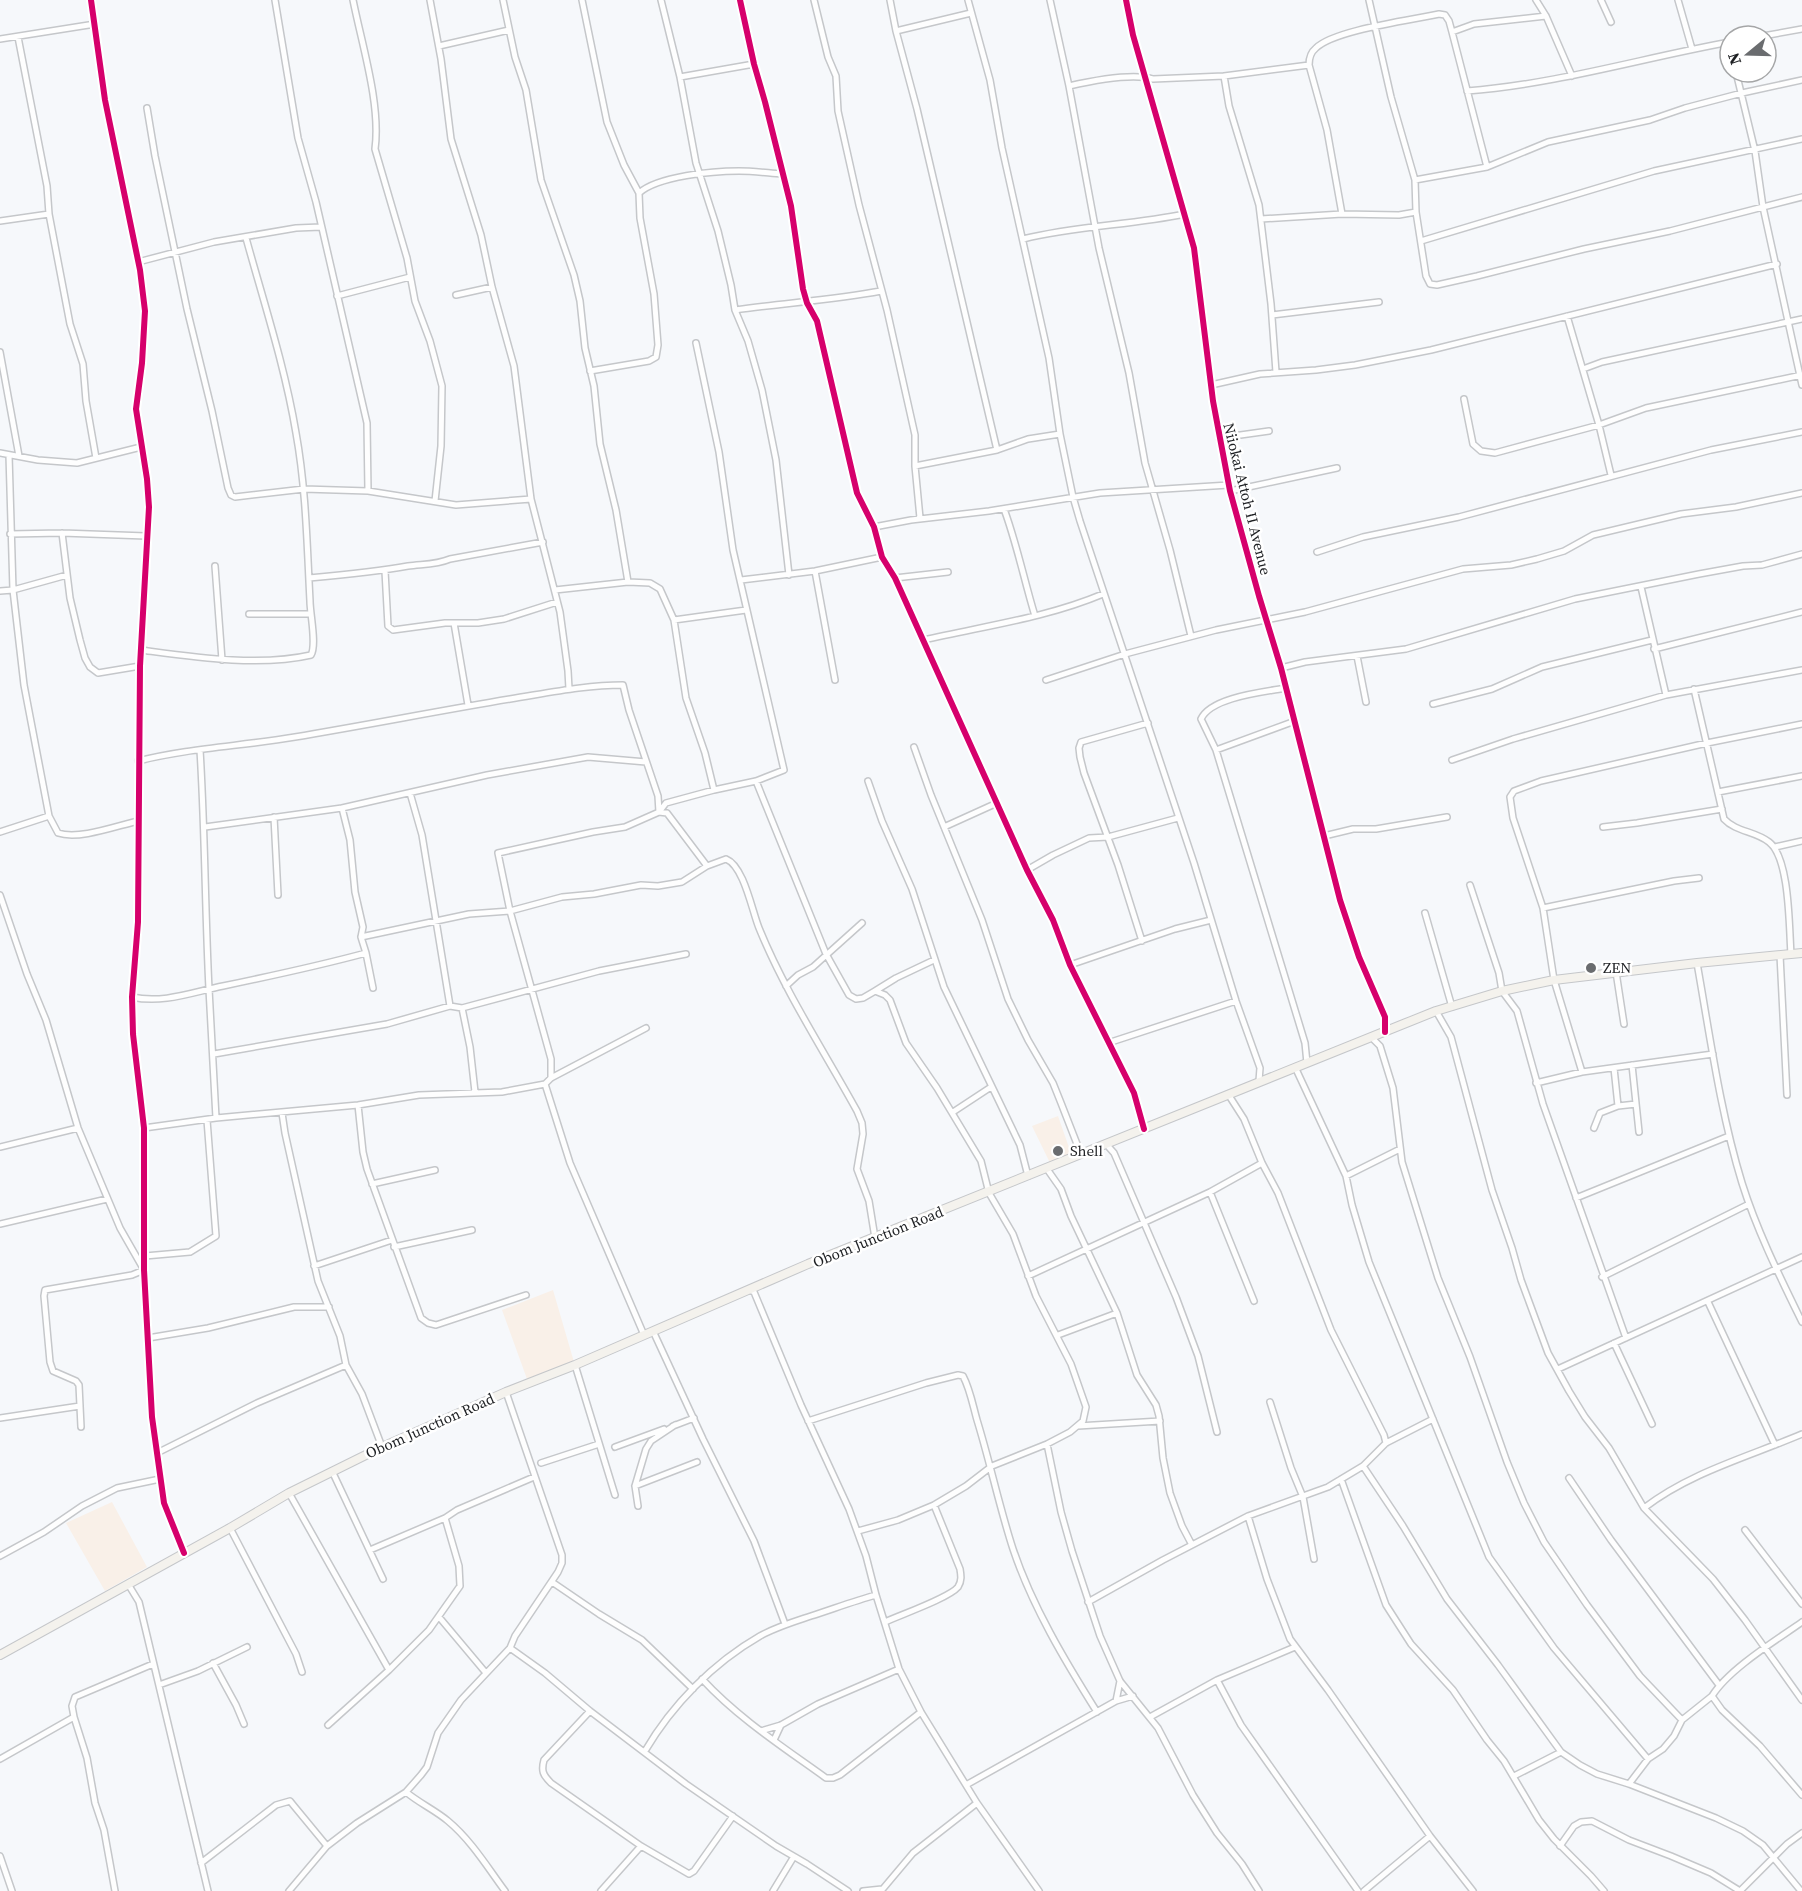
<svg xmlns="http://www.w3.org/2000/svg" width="1802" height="1891" font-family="'Source Serif 4',serif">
  <rect width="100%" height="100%" fill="#f6f8fb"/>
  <!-- commercial -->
  <path fill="#f9f0e8" d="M1058,1116L1072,1156L1051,1165L1032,1126Z
    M553,1290L574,1362L527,1379L502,1310Z
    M112,1502L147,1567L105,1591L66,1523Z"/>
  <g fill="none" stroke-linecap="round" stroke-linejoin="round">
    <defs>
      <path id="minor" d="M91,0L105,100L140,270L145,311L142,363L136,409L147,479L149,507L140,666L138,922L132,997L133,1034L144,1128V1270L152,1417L164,1503L184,1553
        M275,0L298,138L316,202L367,423L368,491
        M353,0C362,45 381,105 375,149L407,258L415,301L430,341L442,386L441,446L435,501
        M430,0L441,59L451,139L481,235L492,287L514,366L531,499L560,612L568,671L569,689
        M503,0L515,57L526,90L541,180L574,275L580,301L585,348L594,386L600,444L616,510L628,582
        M582,0L607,122L624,165L639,193L640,218L654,294L658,345L656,357L649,361L590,371
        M661,0L680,77L696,163L718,231L731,285L735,310L748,341L762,390L776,460L789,575
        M740,0L754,64L765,102L791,206L803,289L807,303L817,321L857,493L874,527L882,557L895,578L1027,870L1053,920L1070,965L1134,1093L1144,1129
        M814,0L828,57L836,76L838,111L859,205L887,310L915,435V466L920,518
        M890,0L896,31L917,109L997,450L1028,439L1060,434L1073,497L1080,521L1194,863L1236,1001L1260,1068L1259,1081
        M968,0L990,80L1002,148L1049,358L1060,434
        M1050,0L1069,86L1099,248L1129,373L1145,463L1170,550L1191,636
        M1126,0L1133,35L1194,248L1213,401L1230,491L1259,596L1281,668L1340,900L1359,957L1385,1017V1032
        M1369,0L1391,97L1415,180L1416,212L1426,276L1430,284L1437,285L1477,276L1584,249L1670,231L1802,197
        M1536,0L1546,16L1572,76
        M1601,0L1611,22
        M1678,0L1692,49
        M896,31L971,13
        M1452,32L1474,24L1546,16
        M1763,36L1802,29
        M18,37L47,186L49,214L70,324L83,364L86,401L96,458
        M0,39L95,24
        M439,46L509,30
        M1736,72L1755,151L1763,207L1802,385
        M1224,76L1229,106L1259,205L1271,304L1276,372
        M680,77L754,64
        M1069,86C1091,81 1132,73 1153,79L1224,76L1309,65
        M1467,91C1557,84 1642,58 1730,42
        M147,108L155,156L187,309L212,411L228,488L231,495L235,497L304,489L368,491L456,505L531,499
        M1415,180L1487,167L1548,142L1650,120L1685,108L1742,93L1802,80
        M639,193C658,176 713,171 739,171C753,171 768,173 782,174
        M1416,212L1399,215L1342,214L1327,130L1309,65C1309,59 1311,52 1316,48C1334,30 1412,20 1439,14L1445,15L1449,21L1452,32L1487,167
        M1261,219L1342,214
        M0,221L49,214
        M1023,239C1076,226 1131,225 1185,214
        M1421,241L1654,171L1802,139
        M138,262L214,242L296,228L321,227
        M456,295L492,287
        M337,296L410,277
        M735,310C784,303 833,300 881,291
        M1272,315L1379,302
        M1567,316L1599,425L1611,475
        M0,352L19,456
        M1583,369L1602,362L1802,319
        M1211,385L1260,374L1316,370L1355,365L1431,350L1777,264
        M1464,399L1473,444L1481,451L1495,453L1599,425L1646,408L1802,375
        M1219,438L1269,431
        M0,453L38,460L77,463L141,447
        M9,455L13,590L24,685L49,816L58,833C79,840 116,826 138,821
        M915,466L997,450
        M1230,491L1337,468
        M1004,509C1017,544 1024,580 1035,616
        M874,527L911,520L989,511L1100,493L1229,485
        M62,533L70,598L80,640L85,658L90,667L98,673L140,666
        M10,534L62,533L146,536
        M1317,552L1363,537L1459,517L1711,450L1802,432
        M215,566L222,660
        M385,571L388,626L393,630L445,623H478L504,619L557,602
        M815,571L835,680
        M309,578C342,575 375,572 408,566C422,564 436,565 450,559L543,542
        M895,578L948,572
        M741,580L815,571L882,557
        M1641,587L1666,695
        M555,590L628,582L650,583L660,589L674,620L686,698L705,753L714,790
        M0,591L13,590L67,575
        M249,614H310
        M674,620L746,610
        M454,623L468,705
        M924,640C984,626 1046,618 1103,594
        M1654,649L1802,612
        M141,650C194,657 259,667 311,655C317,645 310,614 310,601C307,545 306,488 296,433C285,367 264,303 246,238
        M1357,656L1366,702
        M1281,668L1305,662L1406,649L1575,599L1699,574L1743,566L1762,565L1802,554
        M1046,680L1125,654L1216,630L1305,612L1463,569L1511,565L1537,559L1564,551L1593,535L1681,514L1736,507L1802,493
        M1286,688C1264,692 1211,697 1201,719L1216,750L1305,1043L1307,1063
        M1694,689L1724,819C1736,832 1755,831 1769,842C1790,858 1789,928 1791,954
        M1433,704L1492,689L1542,667L1652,640
        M914,747L931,795L982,920L1008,999L1028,1040L1053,1083L1061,1103L1077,1144L1075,1156
        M200,750C205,830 205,910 209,989C211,1032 214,1075 216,1118
        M1216,750L1295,721
        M1452,760L1513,739L1666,695L1802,670
        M138,761C189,748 243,746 295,737C367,725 438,711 510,699C548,693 585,685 623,685L629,710L658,796L659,812
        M756,781L826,954L849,995L856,999L863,998L875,991L885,995L890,1000L906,1043L937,1088L981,1161L989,1193L1013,1234L1036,1296L1071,1364L1086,1407L1083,1421L1070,1432L1047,1444L992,1466L966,1486L934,1505L898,1520L858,1531
        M868,781L882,821L912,889L944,987L1020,1145L1028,1176
        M1718,792L1802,776
        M410,793L422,835L450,1006
        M659,812L666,803L714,790L756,781L784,770L733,550L719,452L696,343
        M274,817L278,895
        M205,827L342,808L487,775L588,757L646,762
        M944,827L997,803
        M1603,827L1637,823L1722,809
        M0,832L49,816
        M1324,836L1353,829H1376L1447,817
        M1775,847L1802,841
        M1027,870L1053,855L1089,838L1108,837L1178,818
        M1470,885L1499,973L1502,991L1517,1011L1543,1104L1626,1338
        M0,895L27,974L46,1020L78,1128L120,1228L144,1270L132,1275L45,1290L44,1296L50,1362L53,1371L76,1381L79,1385L81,1427
        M1543,908L1674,881L1699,878
        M1425,913L1452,1007
        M361,937L469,914L510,911L562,897L594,894L641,885L658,886L682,882L707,866
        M1142,941L1118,865L1084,773L1080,757L1079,748L1081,742L1148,723
        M366,953L373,988
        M1780,955L1787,1095
        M1697,963C1710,1036 1720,1111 1742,1183C1757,1231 1780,1277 1802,1322
        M1070,965L1175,929L1211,920
        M1616,972L1624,1024
        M786,986L798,975L813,967L862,923
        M875,991L896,978L934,960
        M132,997C163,1004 193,992 223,986C271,976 318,966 366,953L361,937L363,927L355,892L350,840L342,808
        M462,1008L470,1047L475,1092
        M1436,1011L1451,1037L1492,1190L1512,1248L1521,1280L1548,1353L1569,1391L1585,1417L1609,1448L1644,1508L1713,1579L1745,1620L1802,1700
        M1371,1037L1380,1046L1393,1088L1402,1162L1438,1278L1470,1357L1507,1462L1524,1503L1544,1542L1587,1605L1640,1676L1682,1720
        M1108,1043L1236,1001
        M214,1054L387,1024L450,1006L462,1008L599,971L686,954
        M1632,1065L1639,1132
        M1295,1067L1346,1176L1352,1205L1369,1262L1489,1557L1554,1648L1648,1759
        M1614,1068L1618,1106
        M1582,1072L1554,980L1543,908L1513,818L1510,797L1514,791L1541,781L1707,743L1802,724
        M551,1078V1059L510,911L498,853L593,832L625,827L659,812L667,813L707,866L726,859C744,866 752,911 759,928C785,992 824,1051 857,1111L862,1123L863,1134L857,1169L869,1201L875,1238
        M1536,1083L1582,1072L1713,1054
        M545,1084L570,1163L644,1335
        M1228,1094L1244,1119L1262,1163L1278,1193L1331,1330L1384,1435L1386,1443
        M358,1105L363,1152L367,1169L421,1318L428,1323L436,1325L526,1295
        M953,1112L991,1087
        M282,1113L285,1133L318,1281L340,1336L346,1365L362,1394L382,1447
        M144,1128L216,1118L358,1105L419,1095L502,1092L545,1084L551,1078L646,1028
        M1594,1128L1600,1113L1618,1106L1636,1104
        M1106,1144L1114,1153L1176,1297L1198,1356L1217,1432
        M0,1147L78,1128
        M1047,1169L1061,1189L1071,1216L1117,1313L1137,1375L1156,1405L1159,1416L1163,1458L1170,1493L1182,1526L1192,1545
        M1346,1176L1400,1149
        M372,1184L435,1170
        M1210,1192L1254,1301
        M1576,1198L1729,1136
        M0,1224L107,1199
        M394,1247L472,1230
        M145,1256L190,1252L216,1236L207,1120
        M314,1266L392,1240
        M1028,1276L1210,1192L1262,1163
        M1602,1277L1749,1204
        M749,1290L754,1292L801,1405L849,1509L866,1556L876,1595L899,1669L921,1712L977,1803L1039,1891
        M1708,1302L1775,1445
        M653,1331L703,1439L754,1541L785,1624
        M1058,1335L1117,1313
        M148,1338L208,1328L294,1307H329
        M1614,1343L1652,1424
        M575,1365L615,1495
        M1558,1369L1802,1257
        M1270,1402L1291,1468L1303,1497L1314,1559
        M0,1418L80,1406
        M808,1421L926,1383L958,1375L963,1376C970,1389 973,1406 977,1420C990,1462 999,1506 1013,1549C1032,1606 1065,1661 1097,1712
        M673,1426L694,1418
        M1078,1426L1160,1421
        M1047,1444L1061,1512L1072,1551L1100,1636L1120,1681L1158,1728L1193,1795L1217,1833L1242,1864L1259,1891
        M615,1447L664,1429
        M157,1453L257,1403L346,1365
        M541,1463L599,1444
        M1363,1466L1403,1526L1447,1599L1498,1665L1561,1752L1580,1765L1597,1774L1629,1784L1716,1818L1743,1831L1763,1845L1801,1891
        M332,1471L383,1579
        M1569,1478L1611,1540L1719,1685
        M1341,1479L1386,1605L1411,1644L1453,1690L1487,1740L1504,1761L1539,1820L1554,1839L1591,1876L1604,1891
        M635,1486L697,1462
        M289,1493L389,1670
        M638,1506L635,1486L646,1449L651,1441L675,1425
        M1644,1508C1691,1472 1748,1457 1802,1434
        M1248,1516L1267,1579L1290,1639L1328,1690L1430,1836L1473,1891
        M230,1528L296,1654L302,1672
        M1745,1530L1802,1604
        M370,1550L445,1518
        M0,1556L44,1532L82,1506L117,1488L160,1479
        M552,1582L599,1614L642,1640L693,1689
        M128,1584L139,1602L208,1891
        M1088,1602L1163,1560L1248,1516L1328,1487L1363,1466L1386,1443L1433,1419
        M439,1617L486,1673
        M885,1622C900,1615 949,1598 958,1587C962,1581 961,1575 960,1569L934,1505
        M1802,1622C1775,1641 1729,1669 1712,1696L1722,1710L1760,1746L1802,1795
        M510,1648L545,1673L590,1711L686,1784L776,1846L807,1864L848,1891
        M213,1663L236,1705L244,1724
        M702,1679C738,1718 783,1747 826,1778H833L840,1775L921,1712
        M1217,1680L1241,1725L1358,1891
        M159,1685L198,1671L247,1647
        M1116,1701L1120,1681
        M590,1711L544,1760C541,1771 543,1775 551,1783L641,1846L689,1874L694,1871L733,1816
        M1150,1717L1217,1680L1295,1647
        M328,1725L389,1670L429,1630L460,1586L459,1566L445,1518L457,1510L534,1477
        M761,1731L781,1725L818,1704L899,1669
        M774,1740L781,1725
        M645,1751C672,1705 713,1663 760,1636C776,1627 793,1622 811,1616C833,1609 854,1601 876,1595
        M0,1759L74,1717
        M1514,1776L1561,1752
        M1629,1784L1648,1759L1663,1749L1674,1736L1682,1720L1712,1696
        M966,1785L1116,1701L1133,1696
        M406,1792C419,1803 435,1810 448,1821C471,1840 488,1868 505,1891
        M1560,1846L1574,1826L1581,1822L1592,1821L1629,1840L1671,1856L1711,1873L1740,1891
        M0,1856L12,1891
        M201,1863L276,1805L290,1801L294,1806L327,1846
        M115,1891L104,1830L95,1803L87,1758L74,1717L72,1706L75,1697L153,1664
        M289,1891L327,1846L357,1823L406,1792L421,1775L427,1767L438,1733L461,1700L510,1648L515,1636L558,1572L562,1563V1555L506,1392
        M601,1891L641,1846
        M773,1891L793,1858
        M863,1891L882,1889
        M881,1891L913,1853L977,1803
        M1364,1891L1430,1836
        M1740,1891L1787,1844L1802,1833"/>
      <path id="secondary" d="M0,1655L230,1528L289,1493L382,1447L506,1392L575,1365L808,1264L1406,1023L1436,1011L1502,991L1554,980L1697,963L1802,953"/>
    </defs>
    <!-- minor casing -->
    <use href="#minor" stroke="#c5c7ca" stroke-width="8"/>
    <!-- secondary casing -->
    <use href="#secondary" stroke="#c5c7ca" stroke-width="10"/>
    <!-- minor -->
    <use href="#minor" stroke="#fefefe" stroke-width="5"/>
    <!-- secondary -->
    <use href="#secondary" stroke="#f4f2ed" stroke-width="8"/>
    <defs>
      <path id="cycleway" d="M91,0L105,100L140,270L145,311L142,363L136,409L147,479L149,507L140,666L138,922L132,997L133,1034L144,1128V1270L152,1417L164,1503L184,1553
        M740,0L754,64L765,102L791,206L803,289L807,303L817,321L857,493L874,527L882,557L895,578L1027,870L1053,920L1070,965L1134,1093L1144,1129
        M1126,0L1133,35L1194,248L1213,401L1230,491L1259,596L1281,668L1340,900L1359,957L1385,1017V1032"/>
    </defs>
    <!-- cycleway casing -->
    <use href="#cycleway" stroke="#fff" stroke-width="10"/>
    <!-- cycleway -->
    <use href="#cycleway" stroke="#d6006c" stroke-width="6"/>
  </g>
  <!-- markers -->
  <g fill="#6a6c6f" stroke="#fff" stroke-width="2">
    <circle cx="1591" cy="968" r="6"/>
    <circle cx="1058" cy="1151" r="6"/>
  </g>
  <g text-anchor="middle" stroke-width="5" stroke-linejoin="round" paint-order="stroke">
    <!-- street labels -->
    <g font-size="15" fill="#1e2023" stroke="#fff">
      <text transform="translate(1247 499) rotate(76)" y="5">Niiokai Attoh II Avenue</text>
      <text transform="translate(878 1237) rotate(-22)" y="5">Obom Junction Road</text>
      <text transform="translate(430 1426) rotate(-24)" y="5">Obom Junction Road</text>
    </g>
    <!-- poi labels -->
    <g font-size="15" fill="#1e2023" stroke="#fff" text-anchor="start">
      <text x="1603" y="973">ZEN</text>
      <text x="1070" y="1156">Shell</text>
    </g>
  </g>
  <!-- north arrow -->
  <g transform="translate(1748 54) rotate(251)"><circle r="28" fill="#ffffff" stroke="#a5a6a7" stroke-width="1.5"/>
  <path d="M0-4.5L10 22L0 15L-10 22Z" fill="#6a6c6f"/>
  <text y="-9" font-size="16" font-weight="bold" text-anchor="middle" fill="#1e2023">N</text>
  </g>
</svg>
